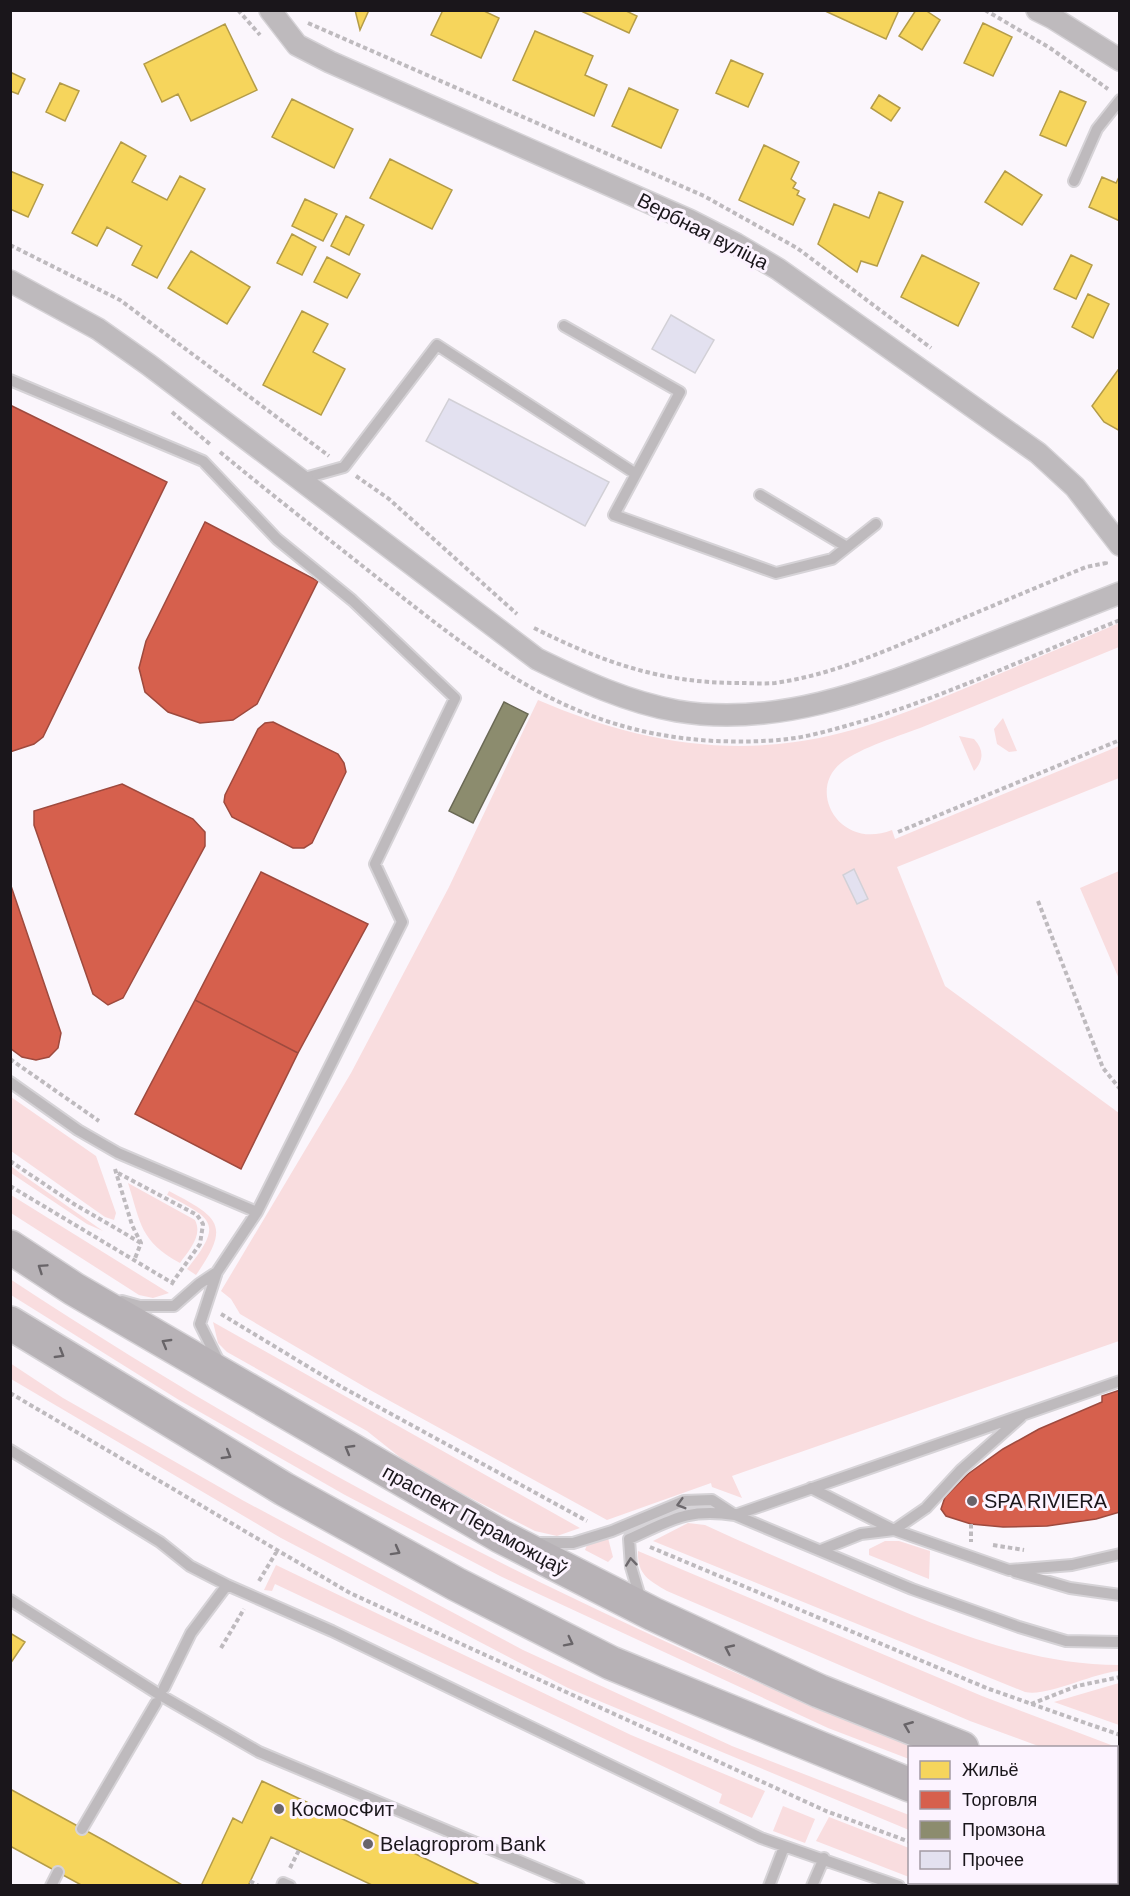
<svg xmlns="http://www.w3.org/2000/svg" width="1130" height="1896" font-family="Arial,sans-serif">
  <rect width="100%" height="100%" fill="#fbf6fc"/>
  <!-- green -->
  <path fill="#f9dddf" d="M1119,623V647C1055,673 990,700 925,726C900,736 861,747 841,763C806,791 840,851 892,830L895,839L1119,746V778L897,867L945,986L1119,1113V1341L732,1476L742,1498L712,1487L711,1483L607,1520L370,1390L240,1314L231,1299L221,1291L351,1073L449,887L538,700C619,735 707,755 795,742C857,734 915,709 973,685C1022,664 1071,644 1119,623Z
    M1003,718L1017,751L1009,752L997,744L994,729Z
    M959,736L974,739C984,750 984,760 974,771Z
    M1119,871V979L1080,888Z
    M11,1097L96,1156L116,1213L114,1220L105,1217L11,1151Z
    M11,1166L20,1173L103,1231L87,1224L11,1173Z
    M128,1183L195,1220C203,1236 189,1250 180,1263C140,1241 141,1224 128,1183Z
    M169,1191C218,1217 232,1224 196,1275L187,1269C224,1223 213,1219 167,1195Z
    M11,1195L169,1293L153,1298L139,1295L11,1213Z
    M10,1279C294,1466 600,1625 917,1747L910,1748L909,1759L828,1728L500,1576L345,1495L179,1400L11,1295Z
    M213,1322L580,1528L557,1536L535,1531L416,1470L367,1431L227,1352L218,1343Z
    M10,1363L63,1398L244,1501L523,1650L732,1746L909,1815V1830L568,1688L281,1538L11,1379Z
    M688,1523L705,1525C752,1547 800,1567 848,1588C935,1625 1024,1665 1119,1665V1671C1092,1673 1048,1697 1025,1692L653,1541Z
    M608,1538L613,1557L608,1562L585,1550L587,1545Z
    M885,1541H899L930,1551L929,1579L869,1555V1549Z
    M638,1551L982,1696L1119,1748V1777L1117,1776L1116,1748L1041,1747L970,1721L667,1591C648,1580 637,1574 638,1551Z
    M276,1565L631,1735L765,1791L752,1818L719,1803L722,1794L275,1584L272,1591L264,1590Z
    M1119,1683V1725L1054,1702Z
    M783,1806L815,1819L805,1843L773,1831Z
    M829,1817L909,1848V1877L816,1841Z"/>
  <!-- homes -->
  <path fill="#f6d55c" stroke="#b49c48" stroke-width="1.5" d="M355,10H369L360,30Z
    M443,10H482L499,18L481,58L431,35Z
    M579,10H624L637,16L629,33Z
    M823,10H899L886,39Z
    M916,10H925L940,20L922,50L899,36Z
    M983,23L1012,37L993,76L964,63Z
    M225,24L257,90L191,121L178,94L162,102L144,64Z
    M535,31L593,56L585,75L607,85L594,116L513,80Z
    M731,60L763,74L748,107L716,93Z
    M10,72L25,79L18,94L10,91Z
    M60,83L79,91L65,121L46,112Z
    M629,88L678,110L661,148L612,126Z
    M1060,91L1086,102L1066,146L1040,135Z
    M879,95L900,108L891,121L871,108Z
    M292,99L353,129L334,168L272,137Z
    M121,142L146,156L132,182L167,200L180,176L205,189L157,278L132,265L142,246L107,227L97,246L72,233Z
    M764,145L799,162L791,179L796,183L793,188L799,191L797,195L805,199L793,225L739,200Z
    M390,159L452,190L432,229L370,198Z
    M10,171L43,185L28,217L10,209Z
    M1005,171L1042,195L1022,225L985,202Z
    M1120,175V221L1089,207L1102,177L1116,183Z
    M879,192L903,202L877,266L861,261L857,272L818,244L834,204L869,218Z
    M305,199L337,214L323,241L292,226Z
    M346,216L364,225L349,255L331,246Z
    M292,234L316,247L302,275L277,263Z
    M191,251L250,287L227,324L168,288Z
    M922,255L979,283L958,326L901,297Z
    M1071,255L1092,265L1076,299L1054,289Z
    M327,257L360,274L347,298L314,282Z
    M1088,294L1109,304L1093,338L1072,327Z
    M302,311L328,324L313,352L345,369L321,415L263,385Z
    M1118,370L1120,371V431L1104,422L1092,406Z
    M10,1633L25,1642L10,1664Z
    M262,1781L370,1832L482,1886H374L271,1837L248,1886H201L233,1818L242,1823Z
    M10,1789L105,1841L184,1886H83L10,1846Z"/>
  <!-- shops -->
  <path fill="#d6604d" stroke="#9e4a3e" stroke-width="1.5" d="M10,405L167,482L43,737L34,744L10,752Z
    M205,522L318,581L257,704L233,720L200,723L168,712L145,692L139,668L146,641Z
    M273,722L338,754L344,763L346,772L312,843L304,848H293L232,817L224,802L225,795L258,729L265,723Z
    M122,784L193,819L205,832V846L123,998L108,1005L93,994L34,825V811Z
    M261,872L368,924L298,1053L195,1000Z
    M10,883L61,1033L58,1048L49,1057L36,1060L22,1057L10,1048Z
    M195,1000L298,1053L241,1169L135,1114Z
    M1120,1390V1512L1096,1519L1047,1526L1003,1527L971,1524L946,1516L941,1509L945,1497L968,1474L1003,1449L1039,1429L1102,1402V1396Z"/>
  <!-- industry -->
  <path fill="#8c8c6e" stroke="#6a6955" stroke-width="1.5" d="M504,702L528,714L473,823L449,811Z"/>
  <!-- building -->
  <path fill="#e3e1f0" stroke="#d2d0d6" stroke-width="1.5" d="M671,315L714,340L695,373L652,349Z
    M449,399L609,482L585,526L426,441Z
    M854,869L868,899L857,904L843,875Z"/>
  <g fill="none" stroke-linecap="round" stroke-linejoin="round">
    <defs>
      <path id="lane" d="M1074,181L1097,129L1120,100
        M564,326L680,392L636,474
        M10,380L203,461L277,539L352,600L455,698L375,864L402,922L257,1212
        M301,479L344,467L437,345L636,474L614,515L776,573L832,559L876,524
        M760,495L847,547
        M10,1082L78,1130L118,1153L257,1212L217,1272L200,1324L219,1362
        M122,1301L140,1306H174L199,1284L217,1272
        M10,1450L160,1542L190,1566L227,1585L332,1631L761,1838L899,1886
        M811,1488L894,1530L926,1508L961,1470L1021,1417
        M541,1543H573L612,1531L684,1501L712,1500L735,1515L912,1589L1019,1627L1066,1641L1120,1642
        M821,1550L861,1534L894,1530L1009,1570L1072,1565L1120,1554
        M1015,1572L1070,1588L1120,1595
        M640,1597L631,1567L629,1539C672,1520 686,1508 735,1515L1120,1381
        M10,1600L160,1695L259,1752L579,1886
        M164,1688L191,1633L227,1585
        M82,1829L156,1703
        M51,1886L58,1872
        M282,1886L283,1883L290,1886
        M769,1886L784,1847
        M812,1886L824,1858"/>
      <path id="street" d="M270,10L297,45L330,62L689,220L736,244L778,269L1038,453L1075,487L1120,545
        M1037,10L1053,18L1120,60
        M10,281L98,329L149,365L537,659C582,681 627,702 677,711C779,728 874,689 967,653C1018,633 1069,613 1120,593"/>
      <path id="primary" d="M10,1247L74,1289L500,1536L653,1614L819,1691L962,1748
        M10,1323L284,1489L456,1584L611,1663L910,1785
        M1116,1802H1120
        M1116,1864L1120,1865"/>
    </defs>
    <!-- lane casing -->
    <use href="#lane" stroke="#d6d3d7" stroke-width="14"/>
    <!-- street casing -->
    <use href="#street" stroke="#d6d3d7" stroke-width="24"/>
    <!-- primary casing -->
    <use href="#primary" stroke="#d6d3d7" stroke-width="36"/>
    <!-- path -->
    <path stroke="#bebabe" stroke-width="4" stroke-dasharray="4.5 3" stroke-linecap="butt" d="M238,10L260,35
      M985,10L1050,48L1108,89
      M308,23L704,196L797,248L931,348
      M10,245L120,300L329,456
      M172,412L212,446
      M220,452C272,495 326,537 379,579C488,664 570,733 715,741C746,742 780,742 811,735C918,710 1018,661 1120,620
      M356,476L389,499L517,614
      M534,628C602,662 661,683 738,683C750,683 763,684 775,683C831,675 883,652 935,630C985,609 1035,588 1086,567L1106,563L1104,560
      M898,832L1120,740
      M1038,901L1103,1068L1120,1089
      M10,1059L99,1121
      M10,1161L74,1204L141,1243
      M115,1169L132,1225L141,1243L134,1261
      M118,1173L197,1215L203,1224L200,1244L172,1283
      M10,1186L174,1284
      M221,1314L340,1386L587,1521
      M10,1393L350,1593L826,1811L910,1842
      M971,1524V1542
      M993,1545L1024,1550
      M650,1547L989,1689L1120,1735
      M259,1581L277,1551
      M221,1648L244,1609
      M1031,1704L1077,1686L1120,1677
      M290,1868L299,1850
      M250,1881L259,1886
      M1021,1882L1030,1886"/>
    <!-- lane -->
    <use href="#lane" stroke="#bebabd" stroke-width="10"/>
    <!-- street -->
    <use href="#street" stroke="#bebabd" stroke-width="21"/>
    <!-- primary -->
    <use href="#primary" stroke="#b7b2b6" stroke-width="33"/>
  </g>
  <!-- one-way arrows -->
  <defs><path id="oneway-chevron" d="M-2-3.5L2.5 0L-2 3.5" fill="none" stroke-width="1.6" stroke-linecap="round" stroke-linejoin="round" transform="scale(1.5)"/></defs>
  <g stroke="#686468">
    <use href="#oneway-chevron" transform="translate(42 1268) rotate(-146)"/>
    <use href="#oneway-chevron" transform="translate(166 1343) rotate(-150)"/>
    <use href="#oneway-chevron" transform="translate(60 1354) rotate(31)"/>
    <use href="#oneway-chevron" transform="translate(349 1449) rotate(-150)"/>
    <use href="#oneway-chevron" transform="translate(227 1455) rotate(31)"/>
    <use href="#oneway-chevron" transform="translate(396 1551) rotate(29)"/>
    <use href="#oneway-chevron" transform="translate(569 1642) rotate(27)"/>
    <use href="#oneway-chevron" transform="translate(729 1649) rotate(-155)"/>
    <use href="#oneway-chevron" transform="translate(908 1726) rotate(-158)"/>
  </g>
  <g stroke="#6c686c">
    <use href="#oneway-chevron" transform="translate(681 1504) rotate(164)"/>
    <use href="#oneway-chevron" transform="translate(631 1562) rotate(-96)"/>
  </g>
  <!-- markers -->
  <g fill="#69646a" stroke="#fcf3ff" stroke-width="2">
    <circle cx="972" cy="1501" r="6"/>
    <circle cx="279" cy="1809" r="6"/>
    <circle cx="368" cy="1844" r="6"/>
  </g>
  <g text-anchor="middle" stroke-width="6" stroke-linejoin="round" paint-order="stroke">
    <!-- street labels -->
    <g font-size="20" fill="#1a161b" stroke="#fcf3ff">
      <text transform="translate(703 231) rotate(27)" y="7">Вербная вуліца</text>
      <text transform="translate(475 1520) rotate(29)" y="7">праспект Пераможцаў</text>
    </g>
    <!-- poi labels -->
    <g font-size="20" fill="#1a161b" stroke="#fcf3ff" text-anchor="start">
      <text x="984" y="1508">SPA RIVIERA</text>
      <text x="291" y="1816">КосмосФит</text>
      <text x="380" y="1851">Belagroprom Bank</text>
    </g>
  </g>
  <!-- border -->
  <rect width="1130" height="1896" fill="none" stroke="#1a161b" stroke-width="24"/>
  <!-- legend -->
  <rect x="908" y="1746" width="210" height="138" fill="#fcf3ff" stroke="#a29ba4" stroke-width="1.5"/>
  <rect x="920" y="1761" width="30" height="18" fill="#f6d55c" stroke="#a29ba4" stroke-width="1.5"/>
  <text x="962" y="1776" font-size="18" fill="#1a161b">Жильё</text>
  <rect x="920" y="1791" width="30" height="18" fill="#d6604d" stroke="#a29ba4" stroke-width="1.5"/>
  <text x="962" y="1806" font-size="18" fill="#1a161b">Торговля</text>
  <rect x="920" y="1821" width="30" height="18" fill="#8c8c6e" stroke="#a29ba4" stroke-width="1.5"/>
  <text x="962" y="1836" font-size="18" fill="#1a161b">Промзона</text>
  <rect x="920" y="1851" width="30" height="18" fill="#e3e1f0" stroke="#a29ba4" stroke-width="1.5"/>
  <text x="962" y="1866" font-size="18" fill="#1a161b">Прочее</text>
</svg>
